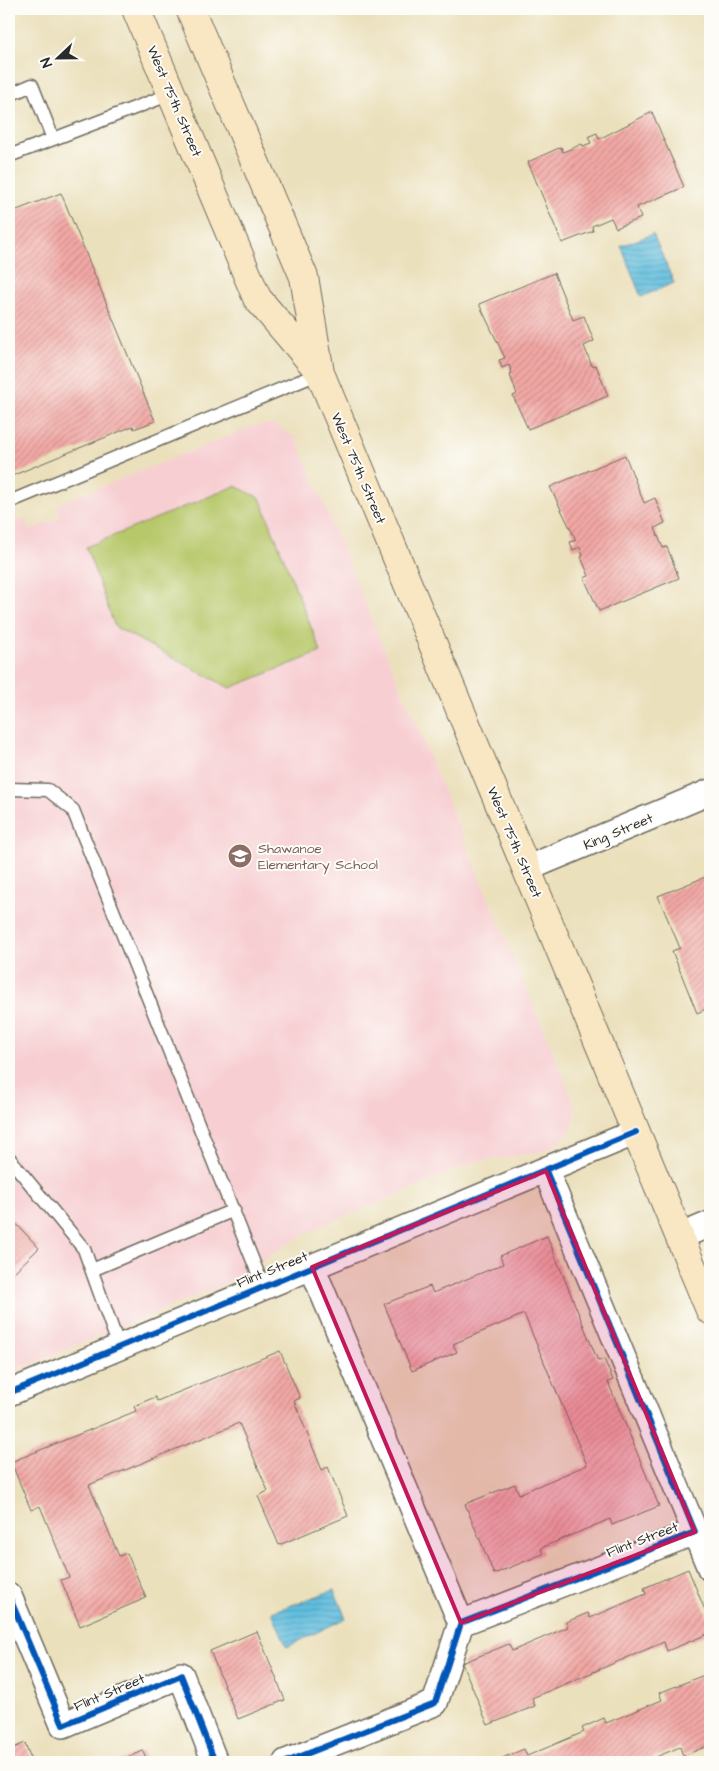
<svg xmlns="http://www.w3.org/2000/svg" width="719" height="1771" font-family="'Architects Daughter',sans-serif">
  <defs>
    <pattern id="water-rules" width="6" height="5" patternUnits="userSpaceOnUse" patternTransform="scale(1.25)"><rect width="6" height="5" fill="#61bedf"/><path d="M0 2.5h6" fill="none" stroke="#509bb5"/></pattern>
    <pattern id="building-hatch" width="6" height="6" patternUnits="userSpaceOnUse" patternTransform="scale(1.25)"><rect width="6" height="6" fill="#f3a9a6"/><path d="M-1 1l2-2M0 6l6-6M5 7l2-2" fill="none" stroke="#c58a87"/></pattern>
  </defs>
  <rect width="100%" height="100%" fill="#fdfcf7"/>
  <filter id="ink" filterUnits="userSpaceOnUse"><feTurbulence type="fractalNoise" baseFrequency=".02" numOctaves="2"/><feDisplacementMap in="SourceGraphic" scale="10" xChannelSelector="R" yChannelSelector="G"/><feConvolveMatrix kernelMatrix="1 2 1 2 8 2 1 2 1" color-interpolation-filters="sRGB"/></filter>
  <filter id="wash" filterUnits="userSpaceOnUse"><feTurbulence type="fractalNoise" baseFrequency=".0096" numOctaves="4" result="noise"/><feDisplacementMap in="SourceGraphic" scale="20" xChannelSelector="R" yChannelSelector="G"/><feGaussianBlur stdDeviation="1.12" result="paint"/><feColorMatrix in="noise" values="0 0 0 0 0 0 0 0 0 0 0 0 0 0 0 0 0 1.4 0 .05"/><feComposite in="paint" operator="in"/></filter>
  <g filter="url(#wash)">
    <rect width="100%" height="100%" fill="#ebe0bc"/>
    <!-- built -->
    <path fill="#f7cfd3" d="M267,424L277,426L296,438L573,1100L575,1110L572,1128L559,1143L536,1153L478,1161L303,1234L225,1284L9,1373V525L25,519L30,530L61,517L56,505L252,427Z"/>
    <!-- green -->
    <path fill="#b7c86a" stroke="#717a4a" d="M235,486L260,498L321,652L230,688L115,627L86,547Z"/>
    <!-- water -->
    <path fill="url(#water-rules)" stroke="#467485" d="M653,234L674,283L641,297L621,246Z
      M334,1590L346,1618L287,1647L272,1612Z"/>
    <g id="blocks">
      <!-- building -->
      <path fill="url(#building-hatch)" d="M652,112L684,187L637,207L641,218L616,228L611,218L592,226L593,231L562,243L528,162L561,147L563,152L582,144L583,146L591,143L588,137L592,135L597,133L599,139Z
        M61,193L155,421L134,429L133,426L9,477V213Z
        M554,273L573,320L584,316L594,341L584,346L592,366L596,365L608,396L528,429L513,396L517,394L510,375L512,374L509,365L502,368L499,360L505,358L479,304Z
        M625,455L644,503L655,498L665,523L655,528L663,548L667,547L679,578L599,611L584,578L589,576L581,557L583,556L580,547L573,550L570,542L576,540L550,487Z
        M710,875V1020L706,1009L697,1013L672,951L680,948L658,896Z
        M9,1216L39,1248L9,1277Z
        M547,1236L598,1361L604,1359L613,1380L608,1382L659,1506L612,1525L610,1519L541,1548L543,1554L494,1574L465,1504L515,1484L519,1494L587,1465L524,1314L453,1344L457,1352L412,1371L384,1304L430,1286L433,1293L503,1264L500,1256Z
        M280,1351L300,1398L294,1401L322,1470L328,1467L348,1516L279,1545L258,1496L268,1491L239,1423L89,1485L119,1556L127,1553L146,1598L80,1626L61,1580L69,1577L40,1506L31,1510L11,1462L136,1411L134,1406L155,1397L157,1401Z
        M688,1569L710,1622V1633L667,1651L664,1642L532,1698L535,1706L488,1725L462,1663L509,1644L512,1651L568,1627L566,1622L588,1613L590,1618L646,1594L644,1588Z
        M257,1631L285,1700L238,1719L210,1651Z
        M704,1675L710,1689V1745L683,1756L680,1747L644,1762H493L524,1749L527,1756L584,1732L582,1728L604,1718L606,1723L662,1700L659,1693Z
        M25,1743L32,1762H9V1750Z
        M143,1751L148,1762H117Z"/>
    </g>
  </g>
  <g filter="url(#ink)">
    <use href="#blocks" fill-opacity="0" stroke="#6e6a5e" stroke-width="1"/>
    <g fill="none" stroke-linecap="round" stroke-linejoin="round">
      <defs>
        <path id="lane" d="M9,95L32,85L53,139
          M9,156L171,94
          M9,502L320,373
          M9,789L48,790L73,810L263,1286
          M9,1158L84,1249L119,1347
          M92,1270L234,1210"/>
        <path id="street" d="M526,869L710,792
          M679,1237L710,1224
          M312,1267L461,1623
          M9,1393L636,1132
          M695,1532L710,1568
          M9,1596L63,1725L181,1675L215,1762
          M286,1762L435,1703L461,1623L695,1532L546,1171"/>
        <path id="secondary" d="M136,9L257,298L319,371
          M190,9L304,277L320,373L710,1310"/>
      </defs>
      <!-- lane casing -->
      <use href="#lane" stroke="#6e6a5e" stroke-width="15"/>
      <!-- street casing -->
      <use href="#street" stroke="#6e6a5e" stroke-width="28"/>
      <!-- secondary casing -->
      <use href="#secondary" stroke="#6e6a5e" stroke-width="30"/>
      <!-- lane -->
      <use href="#lane" stroke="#fff" stroke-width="12"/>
      <!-- street -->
      <use href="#street" stroke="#fff" stroke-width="25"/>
      <!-- secondary -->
      <use href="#secondary" stroke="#f9e7c3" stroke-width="28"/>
      <defs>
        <path id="cycleway" d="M9,1393L636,1132
          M9,1596L63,1725L181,1675L215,1762
          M286,1762L435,1703L461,1623L695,1532L546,1171"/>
      </defs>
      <!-- cycleway casing -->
      <use href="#cycleway" stroke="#fdfcf7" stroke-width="9"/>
      <!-- cycleway -->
      <use href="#cycleway" stroke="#0057b8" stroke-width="6"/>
    </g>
  </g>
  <!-- marked area -->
  <path fill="#c2185b" fill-opacity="0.2" stroke="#c2185b" stroke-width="4" stroke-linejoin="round" d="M546,1171L695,1532L461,1623L312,1267Z"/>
  <!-- icons -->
  <defs>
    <symbol id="school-disc" viewBox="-11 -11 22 22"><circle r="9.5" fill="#8d6e63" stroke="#fdfcf7"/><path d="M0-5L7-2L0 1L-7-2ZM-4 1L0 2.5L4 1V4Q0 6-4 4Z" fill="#fff"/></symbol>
  </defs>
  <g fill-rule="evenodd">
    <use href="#school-disc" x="226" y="842" width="28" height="28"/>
  </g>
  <g text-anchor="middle" stroke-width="4" stroke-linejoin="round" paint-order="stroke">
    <!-- street labels -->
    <g font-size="14" fill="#2b2b2b" stroke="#fdfcf7">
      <text transform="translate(175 101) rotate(67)" y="5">West 75th Street</text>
      <text transform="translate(359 468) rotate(67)" y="5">West 75th Street</text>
      <text transform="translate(618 831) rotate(-23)" y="5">King Street</text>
      <text transform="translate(515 842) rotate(67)" y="5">West 75th Street</text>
      <text transform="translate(272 1269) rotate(-22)" y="5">Flint Street</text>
      <text transform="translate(642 1539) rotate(-21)" y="5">Flint Street</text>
      <text transform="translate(109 1692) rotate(-23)" y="5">Flint Street</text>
    </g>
    <!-- education labels -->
    <g font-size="14" fill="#785e54" stroke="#fdfcf7" text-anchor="start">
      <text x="258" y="853">Shawanoe<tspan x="258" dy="16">Elementary School</tspan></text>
    </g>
  </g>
  <!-- margin -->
  <rect width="719" height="1771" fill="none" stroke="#fdfcf7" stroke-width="30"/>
  <!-- north arrow -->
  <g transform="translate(58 58) rotate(248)" stroke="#fdfcf7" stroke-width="4" paint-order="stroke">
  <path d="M0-4L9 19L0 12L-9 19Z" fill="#2b2b2b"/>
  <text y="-8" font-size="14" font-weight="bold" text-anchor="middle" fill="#2b2b2b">N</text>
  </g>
</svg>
